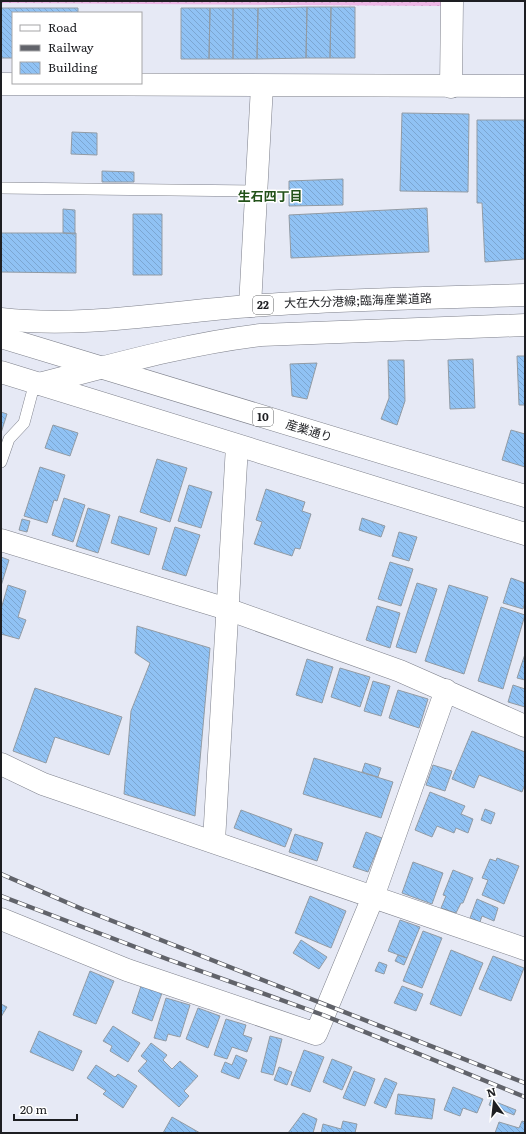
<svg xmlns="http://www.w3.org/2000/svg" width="526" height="1134" font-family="Literata,'Noto Sans JP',serif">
  <defs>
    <pattern id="park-dots" width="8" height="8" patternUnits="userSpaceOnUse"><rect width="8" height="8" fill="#edb7e6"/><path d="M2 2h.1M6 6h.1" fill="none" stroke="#cb9dc5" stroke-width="1.8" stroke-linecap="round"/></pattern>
    <pattern id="building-back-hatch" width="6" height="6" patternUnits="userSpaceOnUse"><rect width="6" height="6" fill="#90c2f4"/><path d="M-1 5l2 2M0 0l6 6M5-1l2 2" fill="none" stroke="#7ca6d1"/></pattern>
  </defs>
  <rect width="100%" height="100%" fill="#e6e9f5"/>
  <!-- park -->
  <path fill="url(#park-dots)" d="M1,1H441V6L1,3Z"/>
  <!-- building -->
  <path fill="url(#building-back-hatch)" stroke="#929ba4" d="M307,7L306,58L257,59L258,8Z
    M307,7H331L330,58H306Z
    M331,7H355V58H330Z
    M1,8H78V13H13V58H1Z
    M181,8H210L209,59H181Z
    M210,8H233V59H209Z
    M233,8H258L257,59H233Z
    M402,113L469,114L468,192L400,191Z
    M477,120H525V259L485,262L482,203H477Z
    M72,132L97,133V155L71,154Z
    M102,171L134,172V182H102Z
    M343,179V205L289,206V181Z
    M427,208L429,252L291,258L289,215Z
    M63,209L75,210V234L63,233Z
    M133,214H162V275H133Z
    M1,233H76V273L1,272Z
    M517,356H525V405H519Z
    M473,359L475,408L450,409L448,360Z
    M388,360H404L405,401L397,425L381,419L389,398Z
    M317,363L307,399L292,396L290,364Z
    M1,412L7,414L1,433Z
    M53,425L78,433L70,456L45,448Z
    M511,430L525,434V467L502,460Z
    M157,459L187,468L170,522L140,512Z
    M40,467L65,475L57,501L54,500L47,523L24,516Z
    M189,485L212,492L201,528L178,521Z
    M266,489L305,502L302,511L311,514L300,549L295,548L292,556L254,544L262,522L256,520Z
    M64,498L85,505L73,542L52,535Z
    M88,508L110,515L98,553L76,546Z
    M119,516L157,528L149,555L111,543Z
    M362,518L385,526L381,537L359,530Z
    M22,519L30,521L27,532L19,530Z
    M175,527L200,535L186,576L162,569Z
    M399,532L417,537L409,561L392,556Z
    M1,557L9,560L1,586Z
    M390,562L413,569L401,606L378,599Z
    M511,578L525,583V602L523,609L503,603Z
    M417,583L437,589L416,653L396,647Z
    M8,585L26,591L18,617L26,620L19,639L1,634V609Z
    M449,585L488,597L464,674L425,661Z
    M377,606L400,613L390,648L366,640Z
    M501,607L525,615L503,689L478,681Z
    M137,626L210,648L195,816L124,794L131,711L150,663L135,653Z
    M525,654V680L517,678Z
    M307,659L333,667L322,703L296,695Z
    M340,668L370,677L360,707L331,697Z
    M373,681L390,686L381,716L364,711Z
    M513,685L525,689V707L508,702Z
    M35,688L122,717L109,755L55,737L46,763L13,751Z
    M398,690L428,699L419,728L389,718Z
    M472,731L525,752V784L522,792L479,775L474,788L452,779Z
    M314,758L393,782L381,818L303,794Z
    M365,763L381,768L378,777L362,772Z
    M433,765L452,771L445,791L426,785Z
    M430,792L465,806L461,814L473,819L468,833L456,828L454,833L437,826L432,837L415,830Z
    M485,809L495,813L491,824L481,820Z
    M241,810L292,829L285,847L234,828Z
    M366,832L382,838L368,872L353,867Z
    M295,834L323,843L317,861L289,852Z
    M497,858L519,866L504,904L482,895L488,880L482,878L490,859L496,861Z
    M413,862L443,873L432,904L402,893Z
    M453,870L473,878L463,903H461L456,913L441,908L446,896L443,895Z
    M310,896L346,911L331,948L295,933Z
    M477,899L498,908L494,921L482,916L480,922L470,918Z
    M400,920L420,927L407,958L388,951Z
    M423,931L442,938L422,988L403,981Z
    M301,940L327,957L319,969L293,953Z
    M451,950L483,963L461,1016L430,1004Z
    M398,955L407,958L404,965L395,961Z
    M493,956L524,968L511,1001L479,989Z
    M379,962L387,965L384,974L375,971Z
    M90,971L114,981L96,1024L73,1015Z
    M141,986L162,993L152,1021L132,1013Z
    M402,986L423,994L416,1011L394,1003Z
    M166,998L190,1005L180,1037L168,1034L166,1041L154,1038Z
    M1,1004L7,1007L1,1017Z
    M198,1008L220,1016L208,1048L186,1039Z
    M226,1019L246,1025L243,1035L252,1038L247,1052L232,1047L227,1059L214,1055Z
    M113,1026L140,1043L128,1062L110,1051L112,1046L103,1041Z
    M39,1031L82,1051L73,1071L30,1052Z
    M270,1036L282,1039L273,1075L261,1072Z
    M151,1043L167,1055L163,1060L172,1069L180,1061L198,1076L184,1091L189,1096L179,1107L138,1071L147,1061L141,1056Z
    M304,1050L324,1057L310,1092L291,1085Z
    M236,1055L247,1060L239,1079L221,1072L225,1062L232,1065Z
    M332,1059L352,1067L342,1090L323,1082Z
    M96,1065L115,1077L118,1074L137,1086L123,1108L103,1094L106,1091L87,1078Z
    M279,1067L292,1072L287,1085L274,1080Z
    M354,1071L375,1079L365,1106L343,1098Z
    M385,1078L397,1083L386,1108L374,1103Z
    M453,1087L483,1099L477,1113L463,1108L460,1116L444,1110Z
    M398,1094L435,1099L432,1119L395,1114Z
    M491,1100L516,1110L514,1115L489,1105Z
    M303,1113L317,1119L313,1133H288Z
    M172,1117L200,1133H163Z
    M343,1121L357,1124L355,1133H321L323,1124L341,1129Z
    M522,1121L525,1122V1133H495L499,1122L519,1128Z"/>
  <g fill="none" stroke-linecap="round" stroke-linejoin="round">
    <defs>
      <path id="service" d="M1,188L256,191
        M1,462L9,439L24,423L35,382"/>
      <path id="minor" d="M451,87L452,1
        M1,540L227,609L400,671L525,726
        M1,764L43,784L525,949
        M1,919L127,970L316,1034L373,897L446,690"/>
      <path id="tertiary" d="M1,84L525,86
        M250,306L262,86
        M214,841L237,446"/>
      <path id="primary" d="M1,319C86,328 166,312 251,306C342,299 434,298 525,295
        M39,384C113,365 185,344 261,335L525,325"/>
      <path id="trunk" d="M1,337L525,496
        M1,372L525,534"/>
    </defs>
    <!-- service casing -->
    <use href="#service" stroke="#7e808b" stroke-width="12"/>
    <!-- minor casing -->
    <use href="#minor" stroke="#7e808b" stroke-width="23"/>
    <!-- tertiary casing -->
    <use href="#tertiary" stroke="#7e808b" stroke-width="23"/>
    <!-- primary casing -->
    <use href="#primary" stroke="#7e808b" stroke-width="23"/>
    <!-- trunk casing -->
    <use href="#trunk" stroke="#7e808b" stroke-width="23"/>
    <!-- service -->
    <use href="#service" stroke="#fff" stroke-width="11"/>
    <!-- minor -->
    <use href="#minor" stroke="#fff" stroke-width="22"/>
    <!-- tertiary -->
    <use href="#tertiary" stroke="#fff" stroke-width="22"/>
    <!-- primary -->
    <use href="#primary" stroke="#fff" stroke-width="22"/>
    <!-- trunk -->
    <use href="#trunk" stroke="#fff" stroke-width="22"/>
    <defs>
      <path id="rail" d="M1,874L82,909L525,1083
        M1,896L167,959L323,1015L525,1097"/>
    </defs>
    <!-- rail casing -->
    <use href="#rail" stroke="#61636a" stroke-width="4.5"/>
    <!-- rail -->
    <use href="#rail" stroke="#fff" stroke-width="3" stroke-dasharray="9" stroke-linecap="butt"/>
  </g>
  <g text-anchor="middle" stroke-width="3" stroke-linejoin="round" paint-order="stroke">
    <!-- shield labels -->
    <g fill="#fff" stroke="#616264" stroke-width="1">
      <rect x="253" y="296" width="20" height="18" rx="3"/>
      <rect x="253" y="408" width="20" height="18" rx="3"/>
    </g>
    <g font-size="11" font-weight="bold" fill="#1d1e22">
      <text x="263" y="309">22</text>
      <text x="263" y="421">10</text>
    </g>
    <!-- street labels -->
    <g font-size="12" fill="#1d1e22" stroke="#fff">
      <text transform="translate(358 301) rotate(-2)" y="4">大在大分港線;臨海産業道路</text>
      <text transform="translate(309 431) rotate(17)" y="4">産業通り</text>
    </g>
    <!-- neighbourhood labels -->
    <g font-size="13" font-weight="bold" fill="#23521a" stroke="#fff">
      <text x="270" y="201">生石四丁目</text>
    </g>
  </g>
  <!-- border -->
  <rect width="526" height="1134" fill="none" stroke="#1d1e22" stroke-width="4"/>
  <!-- legend -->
  <rect x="12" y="12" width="130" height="72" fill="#ffffff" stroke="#a5a5a7"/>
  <rect x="20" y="25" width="20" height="6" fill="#ffffff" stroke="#a5a5a7"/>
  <text x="48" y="32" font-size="12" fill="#1d1e22">Road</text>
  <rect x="20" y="45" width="20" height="6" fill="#61636a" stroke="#a5a5a7"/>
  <text x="48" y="52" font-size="12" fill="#1d1e22">Railway</text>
  <rect x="20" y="62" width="20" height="12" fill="url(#building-back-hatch)" stroke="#a5a5a7"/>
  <text x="48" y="72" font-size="12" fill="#1d1e22">Building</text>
  <!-- north arrow -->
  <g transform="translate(494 1102) rotate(345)" stroke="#ffffff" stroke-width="3" paint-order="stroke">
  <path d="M0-3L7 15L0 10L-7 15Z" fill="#1d1e22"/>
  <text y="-6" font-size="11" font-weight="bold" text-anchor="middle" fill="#1d1e22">N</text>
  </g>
  <!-- scale -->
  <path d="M14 1114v6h63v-6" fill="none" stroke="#1d1e22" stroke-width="2"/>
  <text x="20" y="1114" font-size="12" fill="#1d1e22" stroke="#ffffff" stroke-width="3" paint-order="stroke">20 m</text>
</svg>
